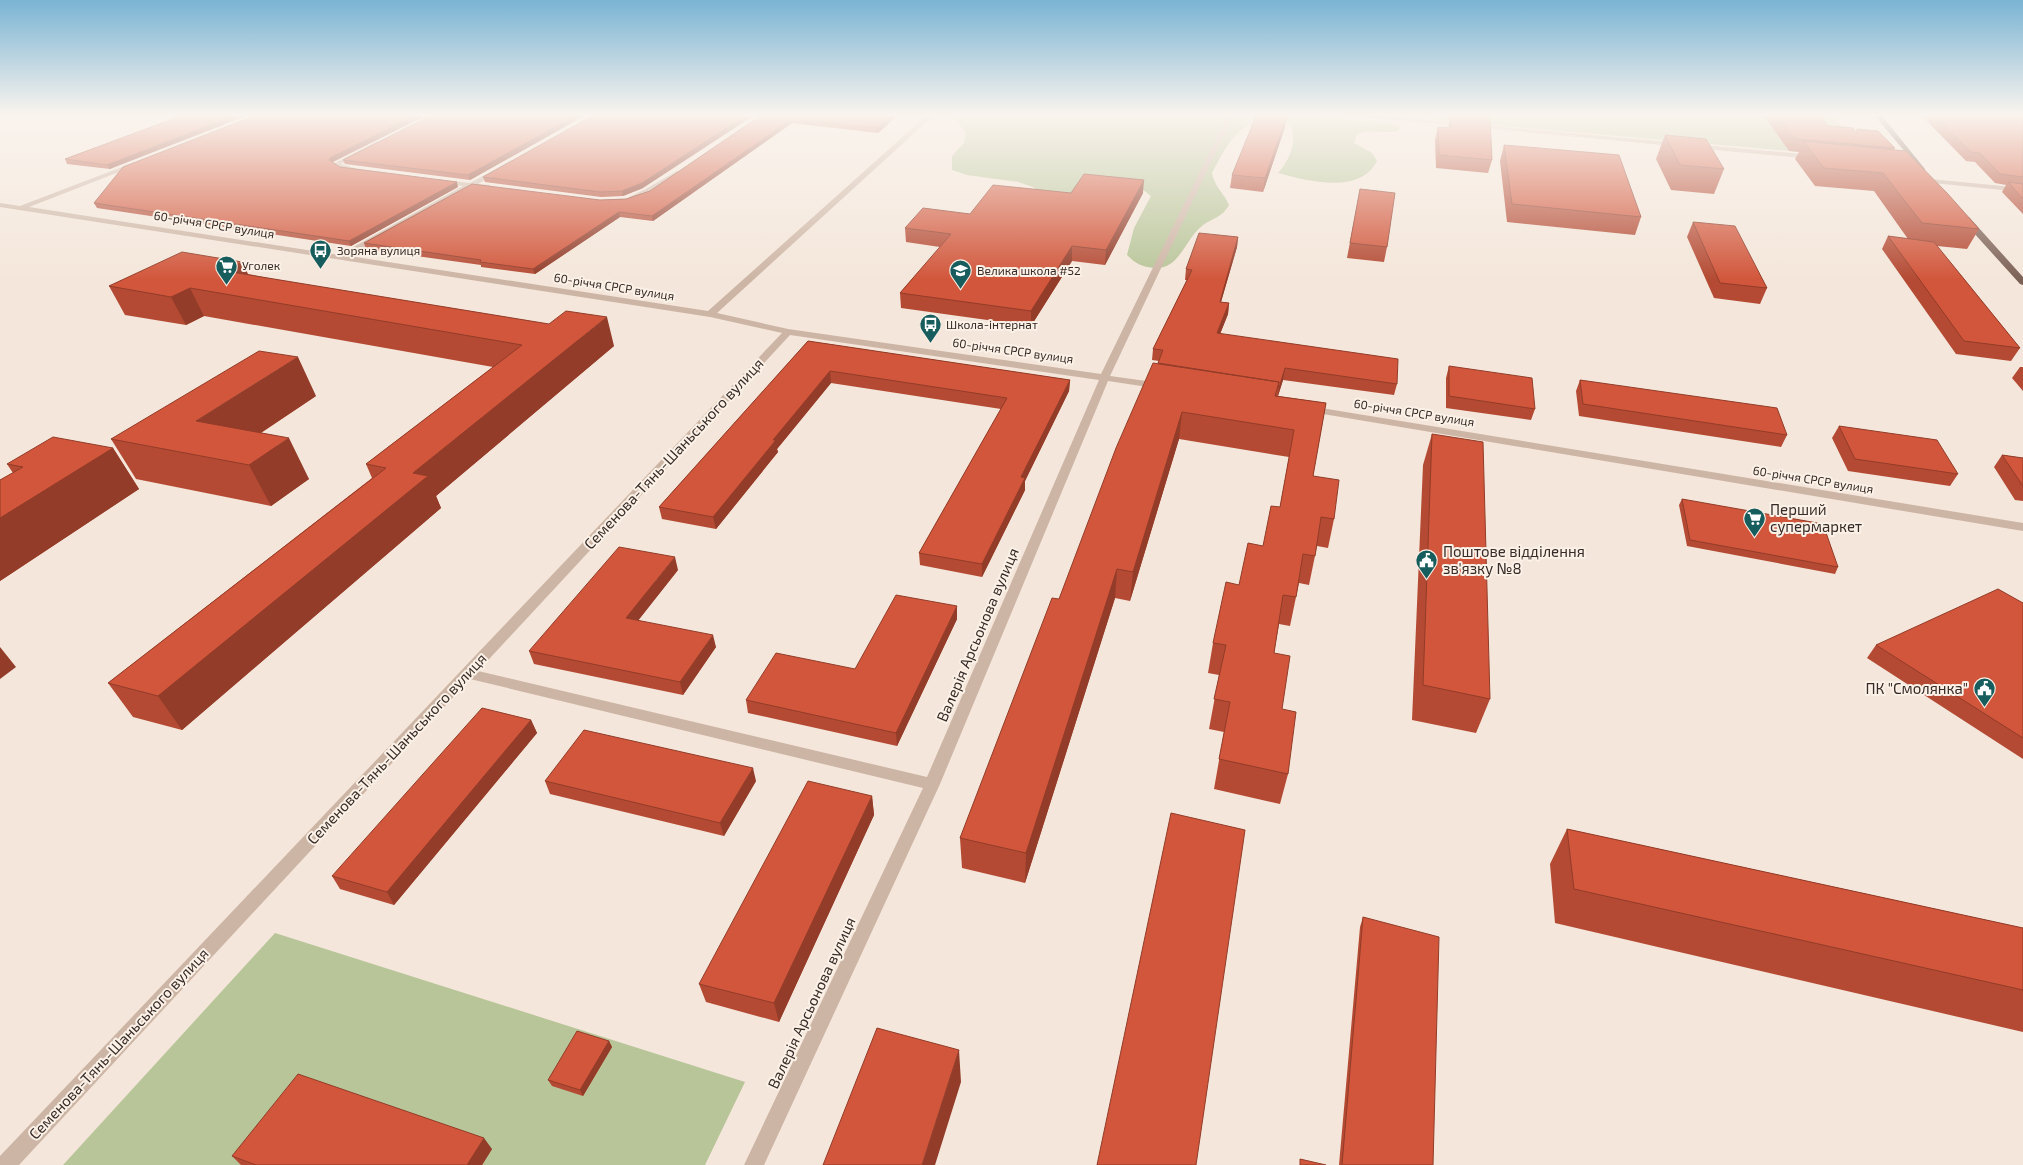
<svg xmlns="http://www.w3.org/2000/svg" width="2023" height="1165" viewBox="0 0 2023 1165" font-family="'Exo 2',sans-serif">
  <rect width="100%" height="100%" fill="#f4e6da"/>
  <path fill="#b8c599" d="M 1309,116 L 1393,124 L 1400,127 L 1398,131 C 1385,134 1370,129 1357,134 L 1354,143 L 1372,153 L 1377,161 C 1360,195 1308,181 1278,173 C 1290,159 1297,143 1291,125 L 1266,121 L 1251,122 L 1255,124 C 1233,128 1222,155 1212,173 C 1214,186 1224,193 1229,205 C 1222,218 1212,218 1202,226 C 1185,239 1180,269 1155,268 C 1142,267 1136,264 1127,255 L 1134,228 L 1151,196 L 1142,189 L 1045,198 L 1033,187 L 1018,182 L 967,175 L 952,170 L 952,156 L 964,143 L 966,133 L 953,117 Z
    M 1434,116 L 1834,117 L 1869,158 L 1434,120 Z
    M 275,933 L 745,1082 L 705,1165 L 63,1165 Z"/>
  <g fill="none" stroke-linecap="round" stroke-linejoin="round">
    <path fill="#cdb5a5" fill-rule="evenodd" d="M 926,116 L 933,116 L 717,313 L 788,329 L 1101,374 L 1227,116 L 1233,116 L 1110,376 L 1161,383 L 1166,386 L 1161,389 L 1108,381 L 940,784 L 764,1165 L 744,1165 L 923,788 L 470,679 L 19,1165 L 0,1165 L 0,1156 L 782,333 L 710,317 L 0,207 L 0,203 L 20,206 L 135,162 L 138,164 L 137,165 L 29,207 L 339,255 L 463,186 L 437,183 L 437,179 L 470,183 L 512,160 L 514,161 L 514,163 L 478,184 L 490,185 L 490,189 L 472,187 L 349,256 L 708,311 ZM 790,335 L 1099,380 L 927,777 L 478,671 Z
      M 1354,116 L 1383,116 L 1813,155 L 1816,157 L 1813,159 Z
      M 377,141 L 380,143 L 379,144 L 341,164 L 358,169 L 358,171 L 340,169 L 333,164 Z
      M 677,171 L 679,172 L 679,174 L 650,194 L 633,199 L 629,197 L 644,190 Z
      M 1930,179 L 2023,188 L 2023,192 L 1933,183 L 1929,181 Z
      M 1309,406 L 2023,523 L 2023,531 L 1305,411 L 1304,409 Z"/>
    <path fill="#7c6156" fill-rule="evenodd" d="M 1875,116 L 1882,116 L 1925,169 L 1925,171 L 1921,171 Z
      M 1963,217 L 1969,217 L 2023,277 L 2023,285 L 2020,284 L 1963,221 Z"/>
  </g>
  <path fill="#b44a33" d="M 181,116 L 110,169 L 67,164 L 65,159 Z
    M 425,116 L 333,162 L 340,167 L 458,187 L 351,246 L 97,208 L 94,203 Z
    M 430,116 L 584,116 L 470,180 L 345,164 L 343,160 Z
    M 760,116 L 897,116 L 878,133 L 792,123 L 653,221 L 620,217 L 535,274 L 481,267 L 481,265 L 366,249 L 364,243 L 600,200 L 626,199 L 650,191 Z
    M 1448,116 L 1487,116 L 1492,160 L 1488,173 L 1436,168 L 1435,140 L 1438,127 L 1448,128 L 1450,120 L 1448,120 Z
    M 1764,116 L 1820,116 L 1828,126 L 1855,132 L 1857,129 L 1895,148 L 1894,150 L 1979,229 L 1967,249 L 1937,246 L 2020,348 L 2011,361 L 1956,354 L 1882,249 L 1888,236 L 1908,239 L 1874,191 L 1815,186 L 1795,159 L 1799,152 L 1789,151 Z
    M 1922,116 L 2023,116 L 2023,214 L 2002,192 L 2006,185 L 1995,183 L 1975,162 L 1966,161 Z
    M 1285,127 L 1263,192 L 1230,188 L 1232,175 Z
    M 1665,135 L 1724,169 L 1714,194 L 1671,190 L 1656,159 Z
    M 1504,145 L 1641,217 L 1635,235 L 1507,222 L 1500,161 Z
    M 483,177 L 643,188 L 623,196 L 601,197 L 485,182 Z
    M 1360,189 L 1387,247 L 1384,262 L 1347,258 Z
    M 1071,193 L 1143,193 L 1105,265 L 1072,261 L 1031,326 L 901,308 L 900,293 L 940,247 L 906,242 L 905,228 L 970,214 Z
    M 1693,222 L 1767,288 L 1760,304 L 1714,298 L 1687,237 Z
    M 1238,237 L 1237,247 L 1221,302 L 1229,303 L 1228,314 L 1220,334 L 1397,384 L 1394,395 L 1283,380 L 1278,396 L 1326,403 L 1313,476 L 1334,519 L 1328,548 L 1317,546 L 1309,585 L 1299,583 L 1296,597 L 1290,626 L 1279,624 L 1274,653 L 1282,709 L 1288,774 L 1280,804 L 1214,789 L 1224,732 L 1209,729 L 1219,675 L 1208,673 L 1213,643 L 1239,585 L 1263,546 L 1280,507 L 1289,457 L 1179,439 L 1130,601 L 1115,598 L 1025,883 L 962,868 L 960,838 L 1159,361 L 1152,360 L 1153,349 L 1187,280 L 1185,280 L 1186,269 Z
    M 242,262 L 248,274 L 614,346 L 436,496 L 441,508 L 182,730 L 133,717 L 108,683 L 372,478 L 366,464 L 493,367 L 204,316 L 186,325 L 125,315 L 109,286 Z
    M 808,341 L 1070,380 L 1069,391 L 1025,481 L 1025,490 L 982,577 L 920,565 L 919,553 L 1001,409 L 831,383 L 777,449 L 778,452 L 716,529 L 662,519 L 659,507 Z
    M 1449,366 L 1535,409 L 1531,420 L 1446,408 L 1446,378 Z
    M 2020,367 L 2023,367 L 2023,391 L 2012,378 Z
    M 1580,380 L 1787,435 L 1781,447 L 1579,416 L 1576,391 Z
    M 316,396 L 261,433 L 309,479 L 271,506 L 136,479 L 111,439 Z
    M 1839,426 L 1958,474 L 1950,486 L 1848,471 L 1832,438 Z
    M 1432,434 L 1490,699 L 1476,733 L 1412,720 L 1423,465 Z
    M 113,448 L 139,489 L 0,581 L 0,480 L 13,473 L 7,464 Z
    M 2002,455 L 2023,458 L 2023,501 L 2015,500 L 1994,467 Z
    M 1682,499 L 1838,567 L 1835,574 L 1687,546 L 1679,505 Z
    M 678,570 L 638,620 L 716,647 L 683,695 L 534,664 L 529,651 Z
    M 2023,603 L 2023,759 L 1867,658 L 1876,645 Z
    M 957,606 L 957,619 L 897,746 L 748,713 L 746,700 L 855,669 Z
    M 531,720 L 537,733 L 394,905 L 340,889 L 332,876 Z
    M 545,781 L 756,781 L 724,836 L 550,794 Z
    M 872,796 L 874,815 L 779,1022 L 706,1002 L 699,984 Z
    M 1567,829 L 2023,928 L 2023,1032 L 1555,923 L 1550,864 Z
    M 1363,917 L 1433,1165 L 1339,1165 L 1360,927 Z
    M 609,1041 L 612,1047 L 583,1096 L 552,1086 L 548,1080 Z
    M 492,1149 L 482,1165 L 241,1165 L 232,1156 Z"/>
  <path fill="#923c29" d="M 233,116 L 246,116 L 110,169 L 107,165 Z
    M 414,116 L 425,116 L 332,162 L 329,160 L 330,158 Z
    M 575,116 L 584,116 L 470,180 L 468,175 Z
    M 745,116 L 753,116 L 643,188 L 623,196 L 622,191 Z
    M 891,116 L 897,116 L 878,133 L 877,128 Z
    M 1287,116 L 1285,127 L 1263,192 L 1265,178 Z
    M 792,119 L 792,123 L 653,221 L 652,216 Z
    M 1144,180 L 1143,193 L 1105,265 L 1106,250 Z
    M 457,182 L 458,187 L 351,246 L 349,241 Z
    M 619,212 L 620,217 L 535,274 L 533,269 Z
    M 1238,237 L 1237,247 L 1218,312 L 1220,302 Z
    M 1072,246 L 1072,261 L 1031,326 L 1031,311 Z
    M 242,262 L 255,289 L 225,271 Z
    M 190,288 L 204,316 L 186,325 L 171,297 Z
    M 1229,303 L 1228,314 L 1216,344 L 1217,333 Z
    M 607,317 L 614,346 L 436,496 L 441,508 L 182,730 L 158,696 L 413,473 Z
    M 298,357 L 316,396 L 220,460 L 196,421 Z
    M 1285,368 L 1283,380 L 1277,399 L 1279,388 Z
    M 830,371 L 831,383 L 777,449 L 778,452 L 716,529 L 713,517 L 773,440 Z
    M 1070,380 L 1069,391 L 1025,481 L 1025,490 L 982,577 L 982,564 L 1021,477 Z
    M 1182,412 L 1179,439 L 1130,601 L 1133,572 Z
    M 289,438 L 309,479 L 271,506 L 249,465 Z
    M 113,448 L 139,489 L 0,581 L 0,518 Z
    M 675,557 L 678,570 L 630,631 L 626,618 Z
    M 1117,569 L 1115,598 L 1025,883 L 1026,853 Z
    M 957,606 L 957,619 L 897,746 L 896,733 Z
    M 713,635 L 716,647 L 683,695 L 680,682 Z
    M 0,647 L 16,667 L 0,679 Z
    M 531,720 L 537,733 L 394,905 L 387,892 Z
    M 753,768 L 756,781 L 724,836 L 720,823 Z
    M 872,796 L 874,815 L 779,1022 L 774,1003 Z
    M 609,1041 L 612,1047 L 583,1096 L 580,1090 Z
    M 959,1050 L 961,1082 L 935,1165 L 922,1165 Z
    M 484,1138 L 492,1149 L 482,1165 L 467,1165 Z"/>
  <path fill="#d1563b" stroke="#923c29" d="M 181,116 L 233,116 L 107,165 L 65,159 Z
    M 254,116 L 414,116 L 330,158 L 329,160 L 340,167 L 457,182 L 349,241 L 94,203 L 123,167 Z
    M 430,116 L 575,116 L 468,175 L 343,160 Z
    M 592,116 L 745,116 L 642,183 L 622,191 L 600,192 L 483,177 Z
    M 760,116 L 891,116 L 877,128 L 792,119 L 652,216 L 619,212 L 533,269 L 480,262 L 481,260 L 364,243 L 472,184 L 600,200 L 626,199 L 650,191 Z
    M 1256,116 L 1287,116 L 1265,178 L 1232,175 Z
    M 1451,116 L 1477,116 L 1490,118 L 1492,160 L 1439,155 L 1438,127 L 1451,128 Z
    M 1777,116 L 1820,116 L 1828,126 L 1853,128 L 1857,134 L 1857,129 L 1878,131 L 1895,148 L 1795,139 Z
    M 1934,116 L 2023,116 L 2023,177 L 2000,174 L 1980,153 L 1971,152 Z
    M 1665,135 L 1706,139 L 1724,169 L 1680,165 Z
    M 1803,141 L 1906,151 L 1947,193 L 1979,229 L 1922,223 L 1883,173 L 1824,168 Z
    M 1504,145 L 1619,155 L 1641,217 L 1512,204 Z
    M 1084,174 L 1144,180 L 1106,250 L 1072,246 L 1031,311 L 900,293 L 951,234 L 905,228 L 923,208 L 970,214 L 993,185 L 1071,193 Z
    M 2008,182 L 2023,184 L 2023,199 Z
    M 1360,189 L 1395,193 L 1387,247 L 1350,243 Z
    M 1693,222 L 1735,226 L 1767,288 L 1720,283 Z
    M 1199,233 L 1238,237 L 1220,302 L 1229,303 L 1217,333 L 1398,359 L 1397,384 L 1285,368 L 1279,388 L 1278,388 L 1279,382 L 1158,363 L 1163,350 L 1153,349 L 1192,270 L 1186,269 Z
    M 1888,236 L 1934,242 L 2020,348 L 1964,341 Z
    M 182,252 L 242,262 L 225,271 L 549,324 L 566,311 L 607,317 L 413,473 L 428,476 L 158,696 L 108,683 L 386,468 L 366,464 L 522,345 L 190,288 L 171,297 L 109,286 Z
    M 808,341 L 1070,380 L 1021,477 L 1025,478 L 982,564 L 919,553 L 1007,398 L 830,371 L 773,440 L 776,440 L 713,517 L 659,507 Z
    M 259,351 L 298,357 L 196,421 L 289,438 L 249,465 L 111,439 Z
    M 1153,363 L 1279,382 L 1275,396 L 1326,403 L 1313,476 L 1339,480 L 1334,519 L 1321,517 L 1315,556 L 1303,554 L 1296,597 L 1283,595 L 1274,653 L 1290,656 L 1282,709 L 1296,712 L 1288,774 L 1219,759 L 1230,702 L 1214,699 L 1226,645 L 1213,643 L 1226,582 L 1239,585 L 1248,543 L 1263,546 L 1271,506 L 1280,507 L 1294,430 L 1182,412 L 1133,572 L 1117,569 L 1026,853 L 960,838 L 1052,598 L 1059,599 L 1116,448 Z
    M 1449,366 L 1532,378 L 1535,409 L 1449,396 Z
    M 1580,380 L 1777,408 L 1787,435 L 1583,404 Z
    M 1839,426 L 1937,440 L 1958,474 L 1855,459 Z
    M 1432,434 L 1483,442 L 1490,699 L 1423,685 Z
    M 53,437 L 113,448 L 0,518 L 0,480 L 23,467 L 7,464 Z
    M 2002,455 L 2023,458 L 2023,486 Z
    M 1682,499 L 1823,524 L 1838,567 L 1690,540 Z
    M 619,547 L 675,557 L 626,618 L 713,635 L 680,682 L 529,651 Z
    M 1998,589 L 2023,603 L 2023,738 L 1876,645 Z
    M 896,595 L 957,606 L 896,733 L 746,700 L 776,653 L 855,669 Z
    M 482,708 L 531,720 L 387,892 L 332,876 Z
    M 584,730 L 753,768 L 720,823 L 545,781 Z
    M 808,781 L 872,796 L 774,1003 L 699,984 Z
    M 1171,813 L 1245,830 L 1196,1165 L 1097,1165 Z
    M 1567,829 L 2023,928 L 2023,990 L 1574,889 Z
    M 1363,917 L 1439,937 L 1433,1165 L 1342,1165 Z
    M 877,1028 L 959,1050 L 922,1165 L 823,1165 Z
    M 577,1031 L 609,1041 L 580,1090 L 548,1080 Z
    M 298,1074 L 484,1138 L 467,1165 L 256,1165 L 232,1156 Z
    M 1300,1159 L 1326,1165 L 1300,1165 Z"/>
  <linearGradient id="sky" x2="0" y2="1"><stop stop-color="#7ab4d3"/><stop offset="0.41" stop-color="#faf4ee"/><stop offset="1" stop-color="#faf4ee" stop-opacity="0"/></linearGradient>
  <rect width="2023" height="280" fill="url(#sky)"/>
  <defs>
    <symbol id="bus-pin" viewBox="-11 -11 22 30"><path d="M0 17L-7.5 6A9.5 9.5 0 1 1 7.5 6Z" fill="#185d5e" stroke="#fbf1e7"/><path d="M-5-6H5V4H4V6H2V4H-2V6H-4V4H-5ZM-3.5-4V0h7V-4ZM-3.5 1.2v1.5H-2V1.2ZM2 1.2v1.5H3.5V1.2Z" fill="#fff"/></symbol>
    <symbol id="supermarket-pin" viewBox="-11 -11 22 30"><path d="M0 17L-7.5 6A9.5 9.5 0 1 1 7.5 6Z" fill="#185d5e" stroke="#fbf1e7"/><path d="M-6-5.5h2.5l.6 2H6L4.5 2H-2.5L-4.4-4H-6ZM-1.5 3.2a1.3 1.3 0 1 0 .1 0ZM3 3.2a1.3 1.3 0 1 0 .1 0Z" fill="#fff"/></symbol>
    <symbol id="school-pin" viewBox="-11 -11 22 30"><path d="M0 17L-7.5 6A9.5 9.5 0 1 1 7.5 6Z" fill="#185d5e" stroke="#fbf1e7"/><path d="M0-5L7-2L0 1L-7-2ZM-4 1L0 2.5L4 1V4Q0 6-4 4Z" fill="#fff"/></symbol>
    <symbol id="civic-pin" viewBox="-11 -11 22 30"><path d="M0 17L-7.5 6A9.5 9.5 0 1 1 7.5 6Z" fill="#185d5e" stroke="#fbf1e7"/><path d="M-.6-6.5H3V-4.5H.6V-3L4-1V1h2V6H-6V1h2V-1L-.6-3ZM-1.2 2.5V6h2.4V2.5Z" fill="#fff"/></symbol>
  </defs>
  <g fill-rule="evenodd">
    <use href="#bus-pin" x="308" y="238" width="25" height="34"/>
    <use href="#supermarket-pin" x="214" y="254" width="25" height="34"/>
    <use href="#school-pin" x="948" y="258" width="25" height="34"/>
    <use href="#bus-pin" x="918" y="312" width="25" height="34"/>
    <use href="#supermarket-pin" x="1742" y="506" width="25" height="34"/>
    <use href="#civic-pin" x="1414" y="548" width="25" height="34"/>
    <use href="#civic-pin" x="1972" y="676" width="25" height="34"/>
  </g>
  <g text-anchor="middle" stroke-width="4" stroke-linejoin="round" paint-order="stroke">
    <g font-size="12" fill="#382b27" stroke="#fbf1e7">
      <text transform="translate(214 225) rotate(9)" y="4">60-річчя СРСР вулиця</text>
      <text transform="translate(614 287) rotate(9)" y="4">60-річчя СРСР вулиця</text>
      <text transform="translate(1013 351) rotate(8)" y="4">60-річчя СРСР вулиця</text>
      <text transform="translate(1414 413) rotate(9)" y="4">60-річчя СРСР вулиця</text>
      <text transform="translate(1813 480) rotate(9)" y="4">60-річчя СРСР вулиця</text>
    </g>
    <g font-size="12" fill="#382b27" stroke="#fbf1e7" text-anchor="start">
      <text x="337" y="255">Зоряна вулиця</text>
      <text x="242" y="270">Уголек</text>
      <text x="977" y="275">Велика школа #52</text>
      <text x="946" y="329">Школа-інтернат</text>
    </g>
    <g font-size="15" fill="#382b27" stroke="#fbf1e7">
      <text transform="translate(674 454) rotate(-47)" y="5">Семенова-Тянь-Шаньського вулиця</text>
      <text transform="translate(978 635) rotate(-67)" y="5">Валерія Арсьонова вулиця</text>
      <text transform="translate(397 749) rotate(-47)" y="5">Семенова-Тянь-Шаньського вулиця</text>
      <text transform="translate(812 1003) rotate(-65)" y="5">Валерія Арсьонова вулиця</text>
      <text transform="translate(119 1044) rotate(-47)" y="5">Семенова-Тянь-Шаньського вулиця</text>
    </g>
    <g font-size="15" fill="#382b27" stroke="#fbf1e7" text-anchor="start">
      <text x="1770" y="515">Перший<tspan x="1770" dy="17">супермаркет</tspan></text>
      <text x="1443" y="557">Поштове відділення<tspan x="1443" dy="17">зв'язку №8</tspan></text>
      <text x="1968" y="694" text-anchor="end">ПК "Смолянка"</text>
    </g>
  </g>
</svg>
